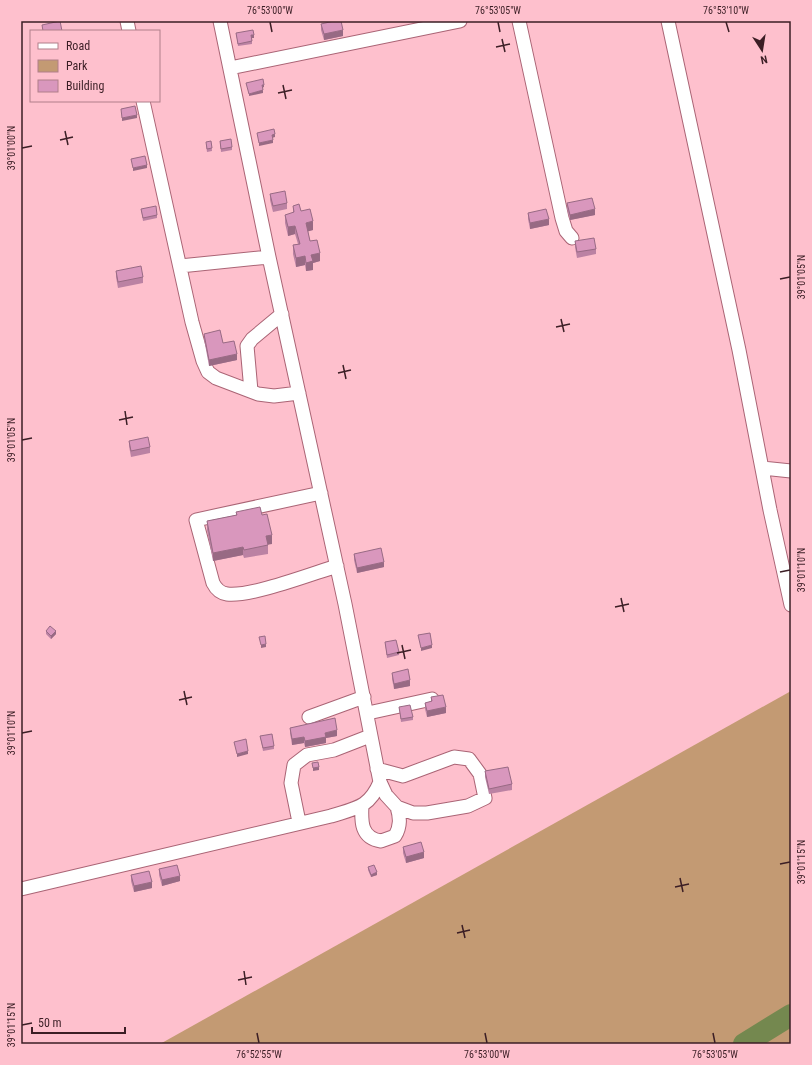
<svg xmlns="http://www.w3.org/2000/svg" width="812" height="1065" viewBox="0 0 812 1065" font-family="'Roboto Condensed',sans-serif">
  <rect width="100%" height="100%" fill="#fec0cd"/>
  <path fill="#c39a73" d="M 791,691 L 791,1044 L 160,1044 Z"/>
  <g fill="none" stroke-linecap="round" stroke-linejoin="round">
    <path stroke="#74884f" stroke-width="22" d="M 744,1044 L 791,1015"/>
    <defs>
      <path id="minor" d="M 127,21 L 129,31
        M 220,21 L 269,257 L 345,604 L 380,782 L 386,795 L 397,807 L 413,813 L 427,813 L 468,806 L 485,798 L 480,774 L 469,759 L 454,757 L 403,776 L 377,769
        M 519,21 L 562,218 L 566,231 L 572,238
        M 668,21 L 739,350 L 770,510 L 791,605
        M 230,68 L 460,21
        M 143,101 L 192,322 L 203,361 L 208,372 L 216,378 L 258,394 L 274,396 L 299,393
        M 180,266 L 269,257
        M 251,391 L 247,346 L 252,339 L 282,314
        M 762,468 L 791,471
        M 321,493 L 196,520 L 213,583 C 216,589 220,593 227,594 C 251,597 311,574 337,566
        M 368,713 L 432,699
        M 309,717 L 364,697
        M 362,805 C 361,822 361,838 381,841 L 395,836 C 401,826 400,817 397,807
        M 299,822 L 291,783 L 294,765 L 307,755 L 334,750 L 370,736
        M 21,889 L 331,816 C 356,808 369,808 380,782"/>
    </defs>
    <use href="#minor" stroke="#aa6475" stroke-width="15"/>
    <use href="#minor" stroke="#fff" stroke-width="13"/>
  </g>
  <path fill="#bb82a3" d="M 321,24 L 343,36 L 324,40 L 321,30 Z
    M 236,33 L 254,38 L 252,38 L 252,44 L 238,46 Z
    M 211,141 L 212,151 L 207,152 L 206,145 Z
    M 220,141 L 232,147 L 232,150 L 221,152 Z
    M 270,194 L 287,203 L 287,209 L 273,212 L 270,200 Z
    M 567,203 L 595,215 L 570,220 L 567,209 Z
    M 293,206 L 301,211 L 313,230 L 308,231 L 310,241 L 320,261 L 313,263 L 313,270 L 306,271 L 305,265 L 296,267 L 293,254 L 293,245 L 298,244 L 295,234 L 288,236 L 285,223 L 285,215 L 293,213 Z
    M 141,209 L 157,215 L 157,218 L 143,221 Z
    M 528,213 L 549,225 L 530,229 L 528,219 Z
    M 575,241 L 596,249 L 596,254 L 577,258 L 575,247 Z
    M 116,271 L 143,277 L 143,283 L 118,288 L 116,277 Z
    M 204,334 L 223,343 L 237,360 L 209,366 L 204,339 Z
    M 129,441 L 150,447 L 150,453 L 131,457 L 129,446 Z
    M 236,512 L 272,544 L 268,544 L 268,554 L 244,558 L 243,555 L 213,561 L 207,530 L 207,521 L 236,515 Z
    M 354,554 L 384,567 L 357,573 L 354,560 Z
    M 46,631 L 56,634 L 51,639 L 46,634 Z
    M 385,642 L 399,652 L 399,655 L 387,658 Z
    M 392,673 L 410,686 L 394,689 L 392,679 Z
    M 431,697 L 446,713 L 427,717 L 425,709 L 425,703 L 431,702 Z
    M 399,707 L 413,717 L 413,720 L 401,722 Z
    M 290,728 L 337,736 L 326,738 L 326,743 L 305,747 L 304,743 L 292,745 L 290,733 Z
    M 260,736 L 274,746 L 274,749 L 263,751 Z
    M 485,771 L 512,784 L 512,790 L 489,794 L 485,777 Z
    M 403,847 L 424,858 L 406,863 L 403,853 Z
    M 368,867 L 377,875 L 371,877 L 368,870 Z
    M 159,869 L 180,881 L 162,886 L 159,875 Z
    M 131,875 L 152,888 L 134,892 L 131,881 Z"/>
  <path fill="#986a84" d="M 343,30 L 343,36 L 324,40 L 324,34 Z
    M 251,35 L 254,35 L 254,38 L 251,38 Z
    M 262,85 L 264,85 L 264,87 L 262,88 Z
    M 263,90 L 263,93 L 249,96 L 249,94 Z
    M 137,115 L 137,118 L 122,121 L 122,118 Z
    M 275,134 L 275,137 L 272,138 L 272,135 Z
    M 273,140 L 273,143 L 259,146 L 259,143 Z
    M 147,165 L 147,168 L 133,171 L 133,168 Z
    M 595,209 L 595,215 L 570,220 L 570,215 Z
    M 549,219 L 549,225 L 530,229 L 530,223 Z
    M 313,221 L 313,230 L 306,232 L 306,223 Z
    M 295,226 L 295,234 L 288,236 L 288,227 Z
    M 320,253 L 320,261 L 313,263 L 313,270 L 306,271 L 306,263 L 311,255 Z
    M 305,256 L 305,265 L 296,267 L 296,258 Z
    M 237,354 L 237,360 L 209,366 L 209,360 Z
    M 272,535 L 272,544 L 266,545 L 266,536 Z
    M 243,547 L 243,555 L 213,561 L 213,553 Z
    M 384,562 L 384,567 L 357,573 L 357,568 Z
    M 56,631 L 56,634 L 51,639 L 51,636 Z
    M 266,644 L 266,647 L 261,648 L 261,645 Z
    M 432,645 L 432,648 L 421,651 L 421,648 Z
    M 410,680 L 410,686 L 394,689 L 394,684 Z
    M 446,707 L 446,713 L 427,717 L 427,711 Z
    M 337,730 L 337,736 L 326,738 L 326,743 L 305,747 L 305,741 L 325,733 Z
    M 304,737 L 304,743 L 292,745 L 292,739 Z
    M 248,751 L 248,754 L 237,757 L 237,754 Z
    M 319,767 L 319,770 L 313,771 L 313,768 Z
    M 424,852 L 424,858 L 406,863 L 406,857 Z
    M 377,872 L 377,875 L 371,877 L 371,875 Z
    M 180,876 L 180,881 L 162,886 L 162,880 Z
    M 152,882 L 152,888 L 134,892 L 134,886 Z"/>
  <path fill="#d997bd" stroke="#986a84" d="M 60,21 L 62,31 L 43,31 L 42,25 Z
    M 334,21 L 341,21 L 343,30 L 324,34 L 321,24 Z
    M 253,30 L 254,35 L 251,35 L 252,41 L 238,44 L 236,33 Z
    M 263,79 L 264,85 L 262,85 L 263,90 L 249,94 L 246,83 Z
    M 135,106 L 137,115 L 122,118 L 121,109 Z
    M 274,129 L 275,134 L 272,135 L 273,140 L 259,143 L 257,133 Z
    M 231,139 L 232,147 L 221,149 L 220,141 Z
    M 211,141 L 212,148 L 207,149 L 206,142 Z
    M 145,156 L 147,165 L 133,168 L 131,159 Z
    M 285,191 L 287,203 L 273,206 L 270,194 Z
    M 592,198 L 595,209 L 570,215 L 567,203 Z
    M 299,204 L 301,211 L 310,209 L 313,221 L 306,223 L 310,241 L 317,240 L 320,253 L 311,255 L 313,261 L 306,263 L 305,256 L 296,258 L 293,245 L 300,244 L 295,226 L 288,227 L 285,215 L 294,212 L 293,206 Z
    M 156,206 L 157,215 L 143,218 L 141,209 Z
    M 546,209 L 549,219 L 530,223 L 528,213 Z
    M 594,238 L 596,249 L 577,252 L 575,241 Z
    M 141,266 L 143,277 L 118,282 L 116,271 Z
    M 220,330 L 223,343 L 234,341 L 237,354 L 209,360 L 204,334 Z
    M 148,437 L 150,447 L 131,451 L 129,441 Z
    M 260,507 L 262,515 L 267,514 L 272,535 L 266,536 L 268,545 L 244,550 L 243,547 L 213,553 L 207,521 L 237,515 L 236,512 Z
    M 381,548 L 384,562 L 357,568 L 354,554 Z
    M 50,626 L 56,631 L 51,636 L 46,631 Z
    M 430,633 L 432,645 L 421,648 L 418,635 Z
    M 265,636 L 266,644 L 261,645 L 259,637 Z
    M 396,640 L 399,652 L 387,655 L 385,642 Z
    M 408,669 L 410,680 L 394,684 L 392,673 Z
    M 443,695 L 446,707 L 427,711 L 425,703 L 432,701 L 431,697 Z
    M 410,705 L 413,717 L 401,719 L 399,707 Z
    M 335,718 L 337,730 L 325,733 L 326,737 L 305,741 L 304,737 L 292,739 L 290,728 Z
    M 272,734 L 274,746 L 263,748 L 260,736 Z
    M 246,739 L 248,751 L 237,754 L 234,742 Z
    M 318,762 L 319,767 L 313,768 L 312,763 Z
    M 508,767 L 512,784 L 489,789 L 485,771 Z
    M 421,842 L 424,852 L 406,857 L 403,847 Z
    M 177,865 L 180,876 L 162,880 L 159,869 Z
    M 374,865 L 377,872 L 371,875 L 368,867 Z
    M 149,871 L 152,882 L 134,886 L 131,875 Z"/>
  <path fill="none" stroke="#3b1e25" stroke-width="1.5" d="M 270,22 L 272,32M 498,22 L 500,32M 726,22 L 729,32M 502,39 L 505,52M 496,47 L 510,44M 283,85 L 286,99M 278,93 L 292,90M 65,131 L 68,145M 60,140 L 73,137M 22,148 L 32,146M 780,279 L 790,277M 561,319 L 564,332M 556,327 L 570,324M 343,365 L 346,379M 338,373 L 351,370M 125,411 L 127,425M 119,420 L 133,417M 22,440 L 32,438M 780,572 L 790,570M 621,598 L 624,612M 615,607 L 629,604M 402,645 L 405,659M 397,653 L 411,650M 184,691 L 187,705M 179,700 L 192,697M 22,733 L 32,731M 780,864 L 790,862M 680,878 L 683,892M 675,887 L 689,884M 462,925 L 465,938M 457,933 L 470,930M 244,971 L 246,985M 238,980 L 252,977M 22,1025 L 32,1023M 257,1033 L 259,1043M 485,1033 L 487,1043M 713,1033 L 715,1043"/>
  <rect width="812" height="1065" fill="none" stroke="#fec0cd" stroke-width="44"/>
  <rect x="30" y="30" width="130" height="72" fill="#fec0cd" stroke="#b07f8a"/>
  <rect x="38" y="43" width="20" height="6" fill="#ffffff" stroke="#b07f8a"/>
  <text x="66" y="50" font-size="12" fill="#3b1e25">Road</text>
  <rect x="38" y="60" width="20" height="12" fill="#c39a73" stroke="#b07f8a"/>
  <text x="66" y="70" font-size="12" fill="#3b1e25">Park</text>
  <rect x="38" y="80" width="20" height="12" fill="#d997bd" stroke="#b07f8a"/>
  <text x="66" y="90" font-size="12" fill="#3b1e25">Building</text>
  <g transform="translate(762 50) rotate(168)" stroke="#fec0cd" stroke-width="3" paint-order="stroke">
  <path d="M0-3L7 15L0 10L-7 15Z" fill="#3b1e25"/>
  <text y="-6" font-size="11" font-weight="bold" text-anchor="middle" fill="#3b1e25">N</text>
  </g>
  <path d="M32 1027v6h93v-6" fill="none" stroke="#3b1e25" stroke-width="2"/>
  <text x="38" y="1027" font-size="12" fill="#3b1e25" stroke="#fec0cd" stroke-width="3" paint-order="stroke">50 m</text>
  <rect x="22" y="22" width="768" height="1021" fill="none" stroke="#3b1e25" stroke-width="1.5"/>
  <g font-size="10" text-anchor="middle" fill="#3b1e25">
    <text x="270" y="14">76°53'00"W</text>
    <text x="498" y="14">76°53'05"W</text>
    <text x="726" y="14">76°53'10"W</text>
    <text transform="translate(11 148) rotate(-90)" y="4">39°01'00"N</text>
    <text transform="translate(801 277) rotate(-90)" y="4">39°01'05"N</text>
    <text transform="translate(11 440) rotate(-90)" y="4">39°01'05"N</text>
    <text transform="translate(801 570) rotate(-90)" y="4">39°01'10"N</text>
    <text transform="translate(11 733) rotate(-90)" y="4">39°01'10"N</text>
    <text transform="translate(801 862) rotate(-90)" y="4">39°01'15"N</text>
    <text transform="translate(11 1025) rotate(-90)" y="4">39°01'15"N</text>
    <text x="259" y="1058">76°52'55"W</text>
    <text x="487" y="1058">76°53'00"W</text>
    <text x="715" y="1058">76°53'05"W</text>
  </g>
</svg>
